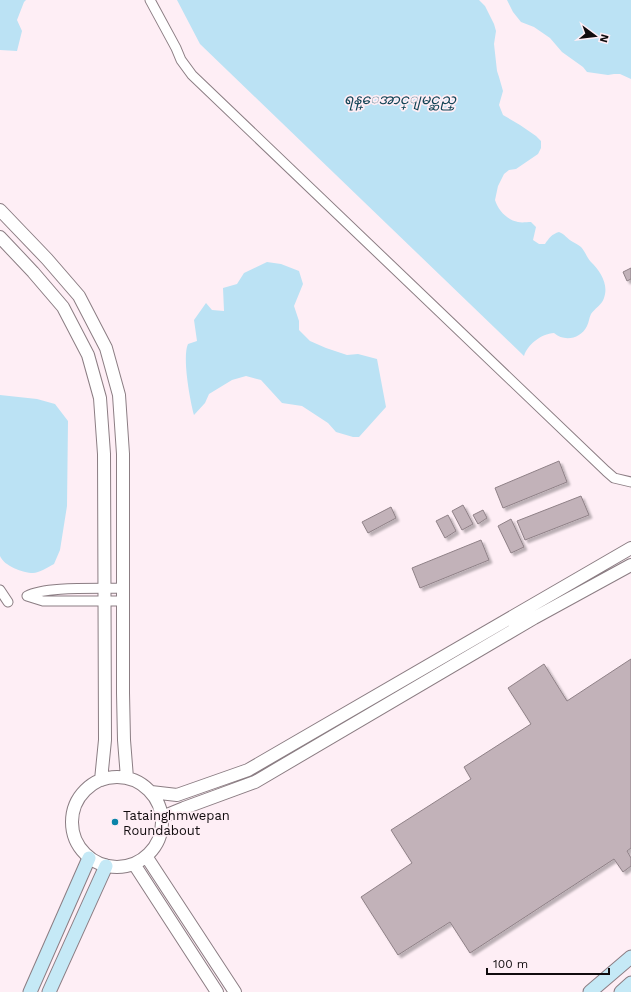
<svg xmlns="http://www.w3.org/2000/svg" width="631" height="992" viewBox="0 0 631 992" font-family="'Work Sans','Noto Sans Myanmar',sans-serif">
  <defs>
    <filter id="shadow"><feDropShadow dx="3" dy="3" stdDeviation="1" flood-color="#0004"/></filter>
  </defs>
  <rect width="100%" height="100%" fill="#feeef5"/>
  <path fill="#bbe2f4" d="M 0,0 L 26,0 L 24,2 L 17,20 L 22,31 L 17,51 L 0,50 Z
    M 177,0 L 479,0 L 485,6 L 494,24 L 496,31 L 494,44 L 497,71 L 499,77 L 503,91 L 499,105 L 503,115 L 520,125 L 536,136 L 541,141 L 541,148 L 538,154 L 516,169 L 509,170 L 504,174 L 498,186 L 495,200 C 498,210 507,220 518,222 C 522,223 527,222 531,222 L 536,227 L 533,240 L 539,244 L 545,244 C 549,238 552,234 559,232 C 565,234 567,239 573,242 C 576,244 579,245 581,247 C 585,251 587,258 591,262 C 600,271 609,284 604,298 C 602,305 594,309 591,314 C 589,318 589,322 587,326 C 581,339 564,342 554,333 C 541,334 528,344 524,356 L 200,44 Z
    M 507,0 L 631,0 L 631,79 L 620,74 L 614,74 L 608,75 L 587,72 L 583,67 L 562,52 L 550,38 L 534,27 L 521,22 L 513,12 Z
    M 267,262 L 281,264 L 299,271 L 303,284 L 294,306 L 299,321 L 299,330 L 310,341 L 326,348 L 347,355 L 358,354 L 377,359 L 386,407 L 359,437 L 353,437 L 336,432 L 328,423 L 302,406 L 282,403 L 261,380 L 246,376 L 232,380 L 209,394 L 205,403 L 194,415 C 190,400 182,357 188,344 L 197,341 L 194,320 L 206,303 L 212,310 L 224,311 L 223,288 L 237,284 L 244,273 Z
    M 0,395 L 37,399 L 55,404 L 68,421 L 67,506 L 60,550 L 54,564 C 48,567 39,573 33,573 C 23,573 4,566 0,556 Z"/>
  <path fill="#c2b2b9" stroke="#8f8187" filter="url(#shadow)" d="M 631,268 L 631,279 L 627,281 L 623,272 Z
    M 559,461 L 567,482 L 503,508 L 495,488 Z
    M 581,496 L 589,515 L 525,540 L 517,521 Z
    M 463,505 L 473,524 L 462,530 L 452,511 Z
    M 391,507 L 396,518 L 368,533 L 362,522 Z
    M 483,510 L 487,518 L 478,524 L 473,515 Z
    M 448,515 L 456,531 L 445,538 L 436,521 Z
    M 511,519 L 524,547 L 511,553 L 498,526 Z
    M 481,540 L 489,560 L 420,588 L 412,568 Z
    M 631,659 L 631,848 L 627,851 L 631,858 L 631,866 L 623,872 L 614,859 L 470,953 L 450,922 L 398,955 L 361,897 L 412,863 L 391,830 L 471,779 L 464,767 L 531,724 L 508,688 L 544,664 L 567,701 Z"/>
  <g fill="none" stroke-linecap="round" stroke-linejoin="round">
    <defs>
      <path id="minor" d="M 150,0 L 176,48 L 181,60 L 192,75 L 606,471 L 614,478 L 631,482
        M 0,590 L 8,602
        M 27,596 C 46,586 99,589 123,588
        M 27,596 L 43,601 L 123,601"/>
      <path id="tertiary" d="M 0,210 L 47,259 L 79,296 L 106,348 L 119,395 L 123,454 L 123,693 L 124,740 L 127,778
        M 0,237 L 33,272 L 63,307 L 88,355 L 100,398 L 104,454 L 105,740 L 101,780
        M72 822a45 45 0 1 1 90 0a45 45 0 1 1-90 0Z
        M 151,792 L 177,795 L 248,770 L 631,548
        M 162,817 L 184,808 L 255,782 L 534,618 L 631,565
        M 146,856 L 235,992
        M 134,864 L 217,992"/>
      <path id="secondary" d="M 30,992 L 89,858
        M 49,992 L 106,866
        M 590,992 L 631,957
        M 621,992 L 631,983"/>
    </defs>
    <use href="#minor" stroke="#8b7d83" stroke-width="11"/>
    <use href="#tertiary" stroke="#8b7d83" stroke-width="14"/>
    <use href="#secondary" stroke="#8b7d83" stroke-width="15"/>
    <use href="#minor" stroke="#fff" stroke-width="9"/>
    <use href="#tertiary" stroke="#fff" stroke-width="12"/>
    <use href="#secondary" stroke="#c5e9f6" stroke-width="13"/>
  </g>
  <circle fill="#0a84a9" stroke="#feeef5" stroke-width="1.5" cx="115" cy="822" r="4"/>
  <g text-anchor="middle" stroke-width="3.5" stroke-linejoin="round" paint-order="stroke">
    <g font-size="13" fill="#100b0d" stroke="#feeef5" text-anchor="start">
      <text x="123" y="820">Tatainghmwepan<tspan x="123" dy="15">Roundabout</tspan></text>
    </g>
    <g font-size="14" font-style="italic" fill="#114355" stroke="#feeef5">
      <text x="400" y="104">ရန္ေအာင္ျမင္ဆည္</text>
    </g>
  </g>
  <g transform="translate(595 36) rotate(105)" stroke="#feeef5" stroke-width="3" paint-order="stroke">
  <path d="M0-3L7 15L0 10L-7 15Z" fill="#100b0d"/>
  <text y="-6" font-size="11" font-weight="bold" text-anchor="middle" fill="#100b0d">N</text>
  </g>
  <path d="M487 968v6h122v-6" fill="none" stroke="#100b0d" stroke-width="2"/>
  <text x="493" y="968" font-size="12" fill="#100b0d" stroke="#feeef5" stroke-width="3" paint-order="stroke">100 m</text>
</svg>
